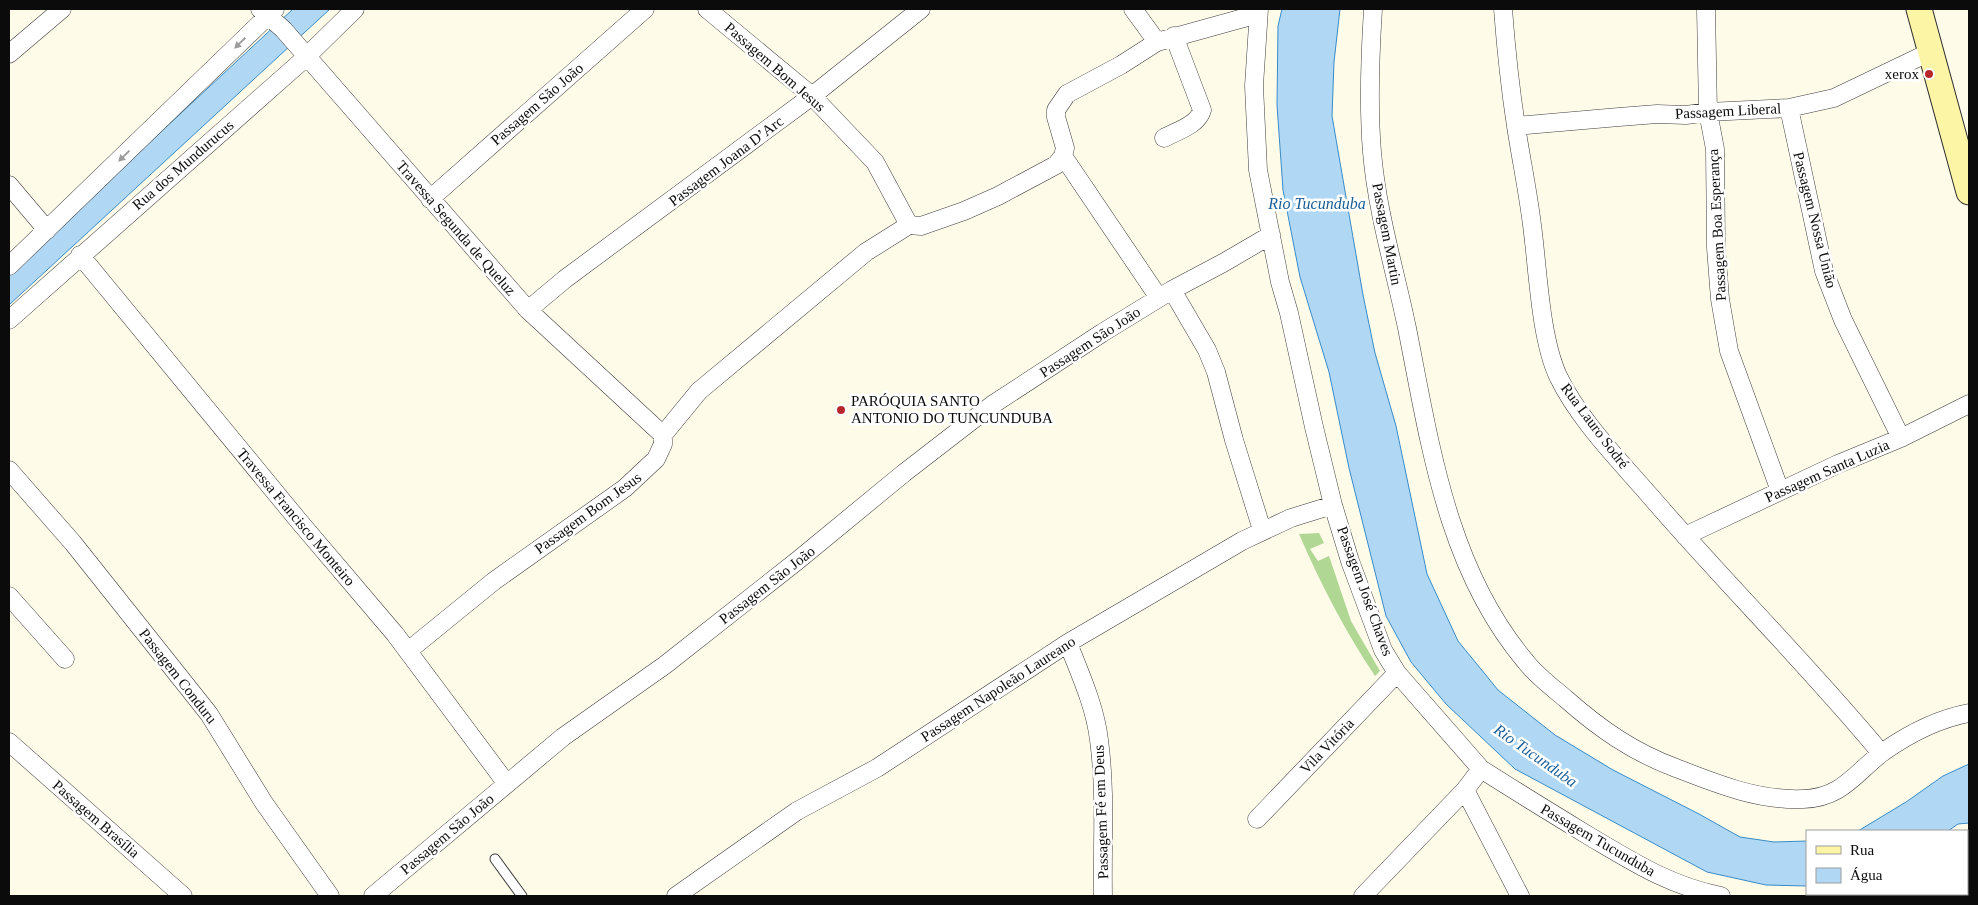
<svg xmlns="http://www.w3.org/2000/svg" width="1978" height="905" viewBox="0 0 1978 905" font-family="Georgia,serif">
  <rect width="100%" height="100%" fill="#fefbe9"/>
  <path fill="#b1d795" d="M 1319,533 L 1324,543 L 1310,549 L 1318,561 L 1329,556 L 1351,621 L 1380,671 L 1375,676 C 1345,631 1320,583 1299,534 Z"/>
  <path fill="#b0d8f4" stroke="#398bc8" d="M 293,9 L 330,9 L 9,305 L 9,273 Z
    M 1282,9 L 1340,9 L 1334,62 L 1332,116 L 1363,295 L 1375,353 L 1396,426 L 1427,574 L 1458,641 L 1498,690 L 1555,735 L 1613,770 L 1699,814 L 1740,837 L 1774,842 L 1807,841 L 1807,886 L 1766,885 L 1707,872 L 1515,769 L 1446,704 L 1411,662 L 1386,616 L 1349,468 L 1329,372 L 1300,277 L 1283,190 L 1277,105 L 1278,26 Z
    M 1969,764 L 1969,823 L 1958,824 L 1948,831 L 1858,831 L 1906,802 L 1943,776 Z"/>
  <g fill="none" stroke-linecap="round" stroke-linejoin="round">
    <defs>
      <path id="lane" d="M 495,859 L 522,896"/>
      <path id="street" d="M 260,9 L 283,29 L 528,310 L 663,435
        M 707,9 L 812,96 L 875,162 L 909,225
        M 1133,9 L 1157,42
        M 1259,9 L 1254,86 L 1258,170 L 1280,282 L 1289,313 L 1314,427 L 1333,505 L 1350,561 L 1383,650 L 1397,673 L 1481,769 L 1465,790 L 1520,896
        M 1373,9 C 1370,56 1368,105 1372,152 C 1377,212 1395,270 1407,328 C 1430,444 1447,569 1526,662 C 1537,676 1552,687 1566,699 C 1600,729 1633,752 1676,768 C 1717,784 1759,801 1803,799 C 1842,798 1855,773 1883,752 C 1910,733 1937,719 1969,713
        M 1503,9 C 1506,48 1510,87 1516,126 C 1521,159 1528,192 1532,225 C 1538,269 1540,337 1558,376 C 1579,420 1619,460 1651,497 C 1726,584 1808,665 1881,753
        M 1706,9 L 1708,112 L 1715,149 L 1716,248 L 1720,299 L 1729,351 L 1780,491
        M 9,54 L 62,9
        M 1789,108 L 1824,271 L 1843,320 L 1901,438
        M 1516,126 L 1619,117 L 1657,114 L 1686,115 L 1708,112 L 1789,108 L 1834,98 L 1930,52
        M 1164,138 C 1177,131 1198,125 1202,110 L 1174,36
        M 1063,156 L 1159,298
        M 9,185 L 47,230
        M 430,199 L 645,9
        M 80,255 L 298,520 L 395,634 L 507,784
        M 9,266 L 275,9
        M 1172,290 L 1207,350 L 1216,372 L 1234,440 L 1262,530
        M 528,310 L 565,279 L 812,96 L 921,9
        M 9,320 L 303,60 L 355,9
        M 9,470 L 73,543 L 209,714 L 264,803 L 330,896
        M 1685,536 L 1838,464 L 1901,438 L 1969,404
        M 9,596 L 65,659
        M 1068,643 C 1080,674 1095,706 1099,740 C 1106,792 1102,844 1103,896
        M 408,651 L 494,581 L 625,488 L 656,459 L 663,444 L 663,435 L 699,391 L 866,252 L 909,225 L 921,226 L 964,211 L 998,196 L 1056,165 L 1063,156 L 1065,148 L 1056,117 L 1056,110 L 1067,94 L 1121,65 L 1157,42 L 1258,14
        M 9,742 L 183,896
        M 1481,769 C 1517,792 1553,814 1589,836 C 1633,862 1670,886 1721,896
        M 1257,819 L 1397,673
        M 373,896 L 563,737 L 665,665 L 797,561 L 904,473 L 992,405 L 1102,333 L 1172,290 L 1223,263 L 1271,235
        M 676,896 L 797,811 L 877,768 L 1068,643 L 1242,541 L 1291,518 L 1333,505
        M 1363,896 L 1465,790
        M 1920,896 L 1951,896"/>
      <path id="secondary" d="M 1919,9 L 1969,192"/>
    </defs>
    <use href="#lane" stroke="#3e3e3e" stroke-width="11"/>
    <use href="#street" stroke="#3e3e3e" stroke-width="19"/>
    <use href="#secondary" stroke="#2d2d2d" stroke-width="27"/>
    <use href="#lane" stroke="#fff" stroke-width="9"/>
    <use href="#street" stroke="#fff" stroke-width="18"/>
    <use href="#secondary" stroke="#fdf5a6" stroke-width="25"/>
  </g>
  <defs><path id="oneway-solid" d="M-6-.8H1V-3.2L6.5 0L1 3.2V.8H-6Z" transform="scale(1.25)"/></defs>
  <g fill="#9d9d9d">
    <use href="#oneway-solid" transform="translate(240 43) rotate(136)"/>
    <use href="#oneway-solid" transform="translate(124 156) rotate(136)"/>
  </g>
  <g fill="#b6282b" stroke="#fff" stroke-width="2">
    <circle cx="1929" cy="74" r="5"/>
    <circle cx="841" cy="410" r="5"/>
  </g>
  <g text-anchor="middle" stroke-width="5" stroke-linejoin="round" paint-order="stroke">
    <g font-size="15" fill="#0b0b0b" stroke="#fff">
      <text transform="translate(775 67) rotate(41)" y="5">Passagem Bom Jesus</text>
      <text transform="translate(537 104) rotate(-41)" y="5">Passagem São João</text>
      <text transform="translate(1728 111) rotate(-3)" y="5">Passagem Liberal</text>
      <text transform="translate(726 161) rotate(-37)" y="5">Passagem Joana D’Arc</text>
      <text transform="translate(183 165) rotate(-41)" y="5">Rua dos Mundurucus</text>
      <text transform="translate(1815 220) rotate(76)" y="5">Passagem Nossa União</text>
      <text transform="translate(1717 225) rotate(-93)" y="5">Passagem Boa Esperança</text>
      <text transform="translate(456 228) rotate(49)" y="5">Travessa Segunda de Queluz</text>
      <text transform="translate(1387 234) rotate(79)" y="5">Passagem Martin</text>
      <text transform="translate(1090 342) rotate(-33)" y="5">Passagem São João</text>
      <text transform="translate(1595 426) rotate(53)" y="5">Rua Lauro Sodré</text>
      <text transform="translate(1827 471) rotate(-24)" y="5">Passagem Santa Luzia</text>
      <text transform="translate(588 513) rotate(-36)" y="5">Passagem Bom Jesus</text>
      <text transform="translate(296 517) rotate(50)" y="5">Travessa Francisco Monteiro</text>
      <text transform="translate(767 585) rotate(-38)" y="5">Passagem São João</text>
      <text transform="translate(1365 591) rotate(70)" y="5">Passagem José Chaves</text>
      <text transform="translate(178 676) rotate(52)" y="5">Passagem Conduru</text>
      <text transform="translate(998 689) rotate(-33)" y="5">Passagem Napoleão Laureano</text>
      <text transform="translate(1327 746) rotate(-46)" y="5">Vila Vitória</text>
      <text transform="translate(1101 812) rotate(-92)" y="5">Passagem Fé em Deus</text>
      <text transform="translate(96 819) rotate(41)" y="5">Passagem Brasília</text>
      <text transform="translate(447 834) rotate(-40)" y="5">Passagem São João</text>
      <text transform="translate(1598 840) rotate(30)" y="5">Passagem Tucunduba</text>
    </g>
    <g font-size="15" fill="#0b0b0b" stroke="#fff" text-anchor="end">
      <text x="1919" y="79">xerox</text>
      <text x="851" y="406" text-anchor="start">PARÓQUIA SANTO<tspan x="851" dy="17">ANTONIO DO TUNCUNDUBA</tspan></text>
    </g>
    <g font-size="16" font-style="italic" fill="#195d97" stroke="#fff">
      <text x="1317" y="209">Rio Tucunduba</text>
      <text transform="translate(1536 755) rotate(35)" y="6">Rio Tucunduba</text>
    </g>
  </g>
  <rect width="1978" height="905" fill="none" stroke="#0b0b0b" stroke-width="20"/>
  <rect x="1806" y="830" width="162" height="65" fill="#ffffff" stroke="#9d9d9d"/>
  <rect x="1816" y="846" width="25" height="8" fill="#fdf5a6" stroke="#9d9d9d"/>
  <text x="1850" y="855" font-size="15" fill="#0b0b0b">Rua</text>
  <rect x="1816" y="868" width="25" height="15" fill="#b0d8f4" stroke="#9d9d9d"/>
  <text x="1850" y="880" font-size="15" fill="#0b0b0b">Água</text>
</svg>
